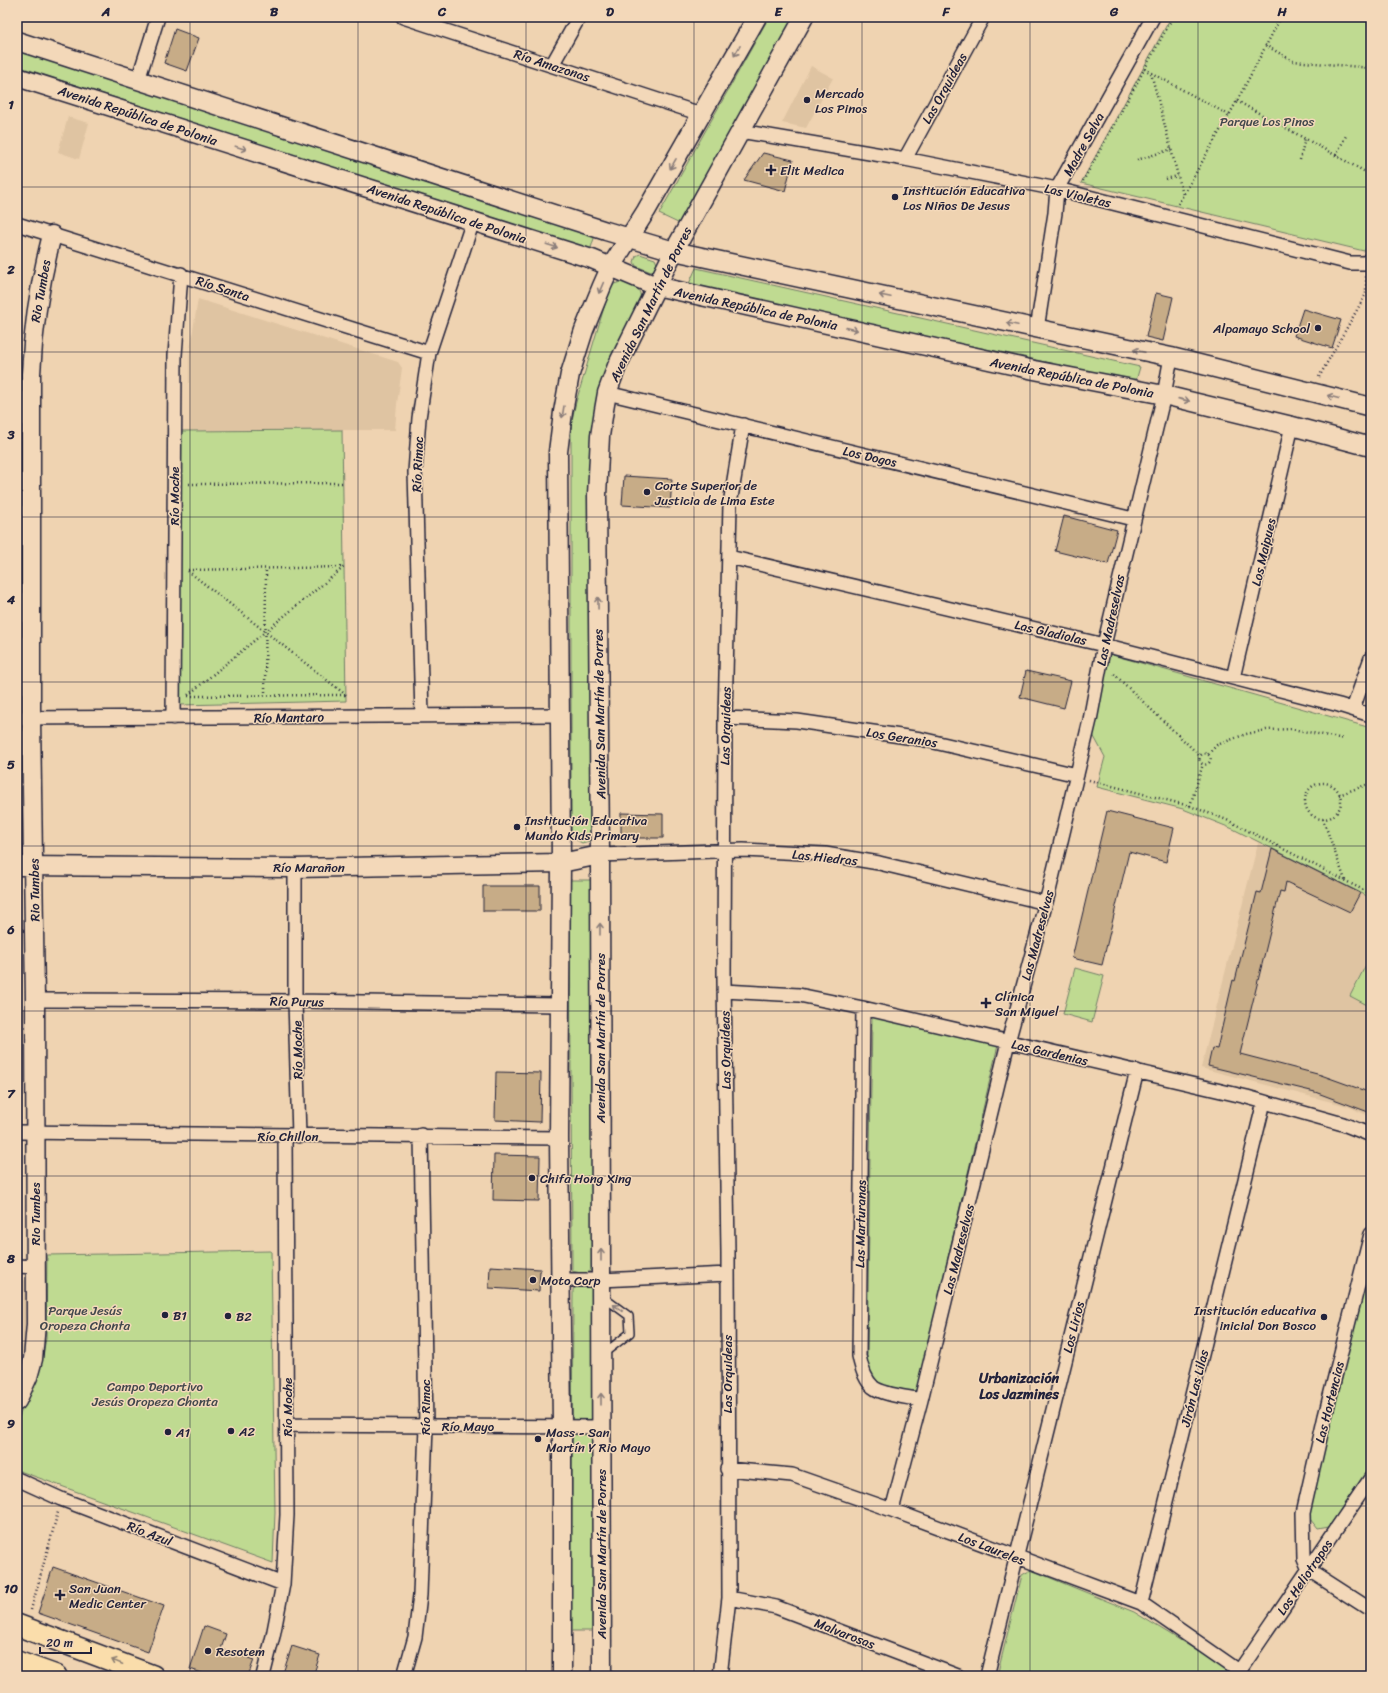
<svg xmlns="http://www.w3.org/2000/svg" width="1388" height="1693" viewBox="0 0 1388 1693" font-family="Sriracha,sans-serif">
  <rect width="100%" height="100%" fill="#efd3b1"/>
  <filter id="ink" filterUnits="userSpaceOnUse"><feTurbulence type="fractalNoise" baseFrequency=".025" numOctaves="2"/><feDisplacementMap in="SourceGraphic" scale="8" xChannelSelector="R" yChannelSelector="G"/><feConvolveMatrix kernelMatrix="1 2 1 2 8 2 1 2 1" color-interpolation-filters="sRGB"/></filter>
  <g filter="url(#ink)">
    <path fill="#dfc4a2" d="M 811,66 L 833,78 L 806,128 L 782,123 Z
      M 68,117 L 89,123 L 79,159 L 58,152 Z
      M 198,299 L 398,362 L 402,368 L 397,404 L 395,430 L 189,430 L 189,355 Z
      M 1258,843 L 1371,898 L 1371,1117 L 1347,1106 L 1201,1068 Z
      M 17,1279 L 26,1280 L 26,1345 L 17,1367 Z"/>
    <path fill="#bfda91" stroke="#707e66" d="M 769,17 L 796,17 L 680,224 L 659,214 Z
      M 1171,17 L 1371,17 L 1371,239 L 1364,251 L 1081,183 Z
      M 17,49 L 595,235 L 590,251 L 17,66 Z
      M 640,254 L 655,259 L 658,266 L 656,271 L 651,272 L 636,266 L 634,262 L 636,256 Z
      M 696,268 L 1140,367 L 1135,384 L 1024,357 L 688,286 Z
      M 624,281 C 638,287 641,289 641,304 L 604,384 L 592,840 L 582,843 L 571,837 L 571,424 L 576,402 L 608,294 L 614,284 Z
      M 342,430 L 346,701 L 180,705 L 181,431 Z
      M 1109,654 L 1371,728 L 1371,898 L 1233,829 L 1183,809 L 1097,787 L 1105,757 L 1092,733 Z
      M 570,880 L 593,880 L 595,1268 L 585,1274 L 572,1271 Z
      M 1371,955 L 1371,1007 L 1350,996 Z
      M 1075,968 L 1104,976 L 1092,1022 L 1063,1014 Z
      M 872,1016 L 998,1045 L 917,1390 C 888,1396 880,1389 867,1364 Z
      M 271,1251 L 275,1512 L 273,1563 L 17,1470 L 17,1422 L 41,1363 L 46,1339 L 47,1255 Z
      M 1371,1261 L 1371,1464 L 1329,1527 L 1318,1529 L 1306,1514 L 1331,1422 Z
      M 580,1286 L 590,1287 L 593,1291 L 592,1631 L 571,1631 L 573,1289 Z
      M 1031,1570 L 1134,1612 L 1227,1669 L 1227,1676 L 997,1676 L 1022,1575 Z"/>
    <path fill="#c7ac87" stroke="#22223b" d="M 175,29 L 199,38 L 187,71 L 164,63 Z
      M 763,153 L 793,160 L 785,191 L 744,180 Z
      M 1156,293 L 1173,297 L 1163,341 L 1146,337 Z
      M 1303,309 L 1341,320 L 1332,348 L 1294,336 Z
      M 624,476 L 672,479 L 670,508 L 622,505 Z
      M 1064,516 L 1117,530 L 1108,564 L 1055,551 Z
      M 1026,671 L 1071,681 L 1064,708 L 1020,697 Z
      M 1107,811 L 1174,828 L 1166,862 L 1129,852 L 1102,965 L 1072,958 Z
      M 621,813 L 663,814 L 663,838 L 621,838 Z
      M 1272,849 L 1360,893 L 1350,912 L 1286,882 L 1284,892 L 1280,891 L 1240,1054 L 1321,1075 L 1371,1093 L 1371,1113 L 1315,1092 L 1208,1066 L 1212,1048 L 1217,1049 L 1233,980 L 1235,981 L 1257,892 L 1261,893 Z
      M 483,886 L 540,886 L 540,911 L 483,911 Z
      M 496,1072 L 541,1073 L 540,1122 L 495,1120 Z
      M 494,1155 L 540,1156 L 539,1201 L 493,1200 Z
      M 490,1266 L 540,1269 L 539,1291 L 489,1288 Z
      M 53,1567 L 164,1606 L 148,1652 L 38,1613 Z
      M 204,1626 L 226,1634 L 221,1649 L 254,1660 L 248,1676 L 211,1676 L 190,1669 Z
      M 292,1646 L 320,1655 L 313,1676 L 282,1676 Z"/>
    <g fill="none" stroke-linecap="round" stroke-linejoin="round">
      <defs>
        <path id="lane" d="M 603,1354 L 630,1333 L 629,1316 L 603,1297"/>
        <path id="street" d="M 403,17 L 701,114
          M 552,65 L 579,17
          M 138,80 L 158,17
          M 740,131 L 905,159 L 1057,189 L 1350,263 L 1366,263 L 1371,258
          M 905,159 L 983,17
          M 17,224 L 429,353
          M 1037,329 L 1055,213 L 1057,189 L 1153,17
          M 607,393 L 1133,519
          M 729,557 L 1104,645 L 1339,705 L 1371,715
          M 1233,678 L 1292,426
          M 1353,709 L 1371,658
          M 422,715 L 415,472 L 419,418 L 429,353 L 473,221
          M 17,718 L 560,715
          M 173,718 L 175,355 L 181,274
          M 725,718 L 797,721 L 921,739 L 1077,775
          M 600,855 L 743,850 L 825,854 L 879,863 L 1046,903
          M 295,868 L 295,1001 L 299,1136
          M 724,991 L 799,995 L 863,1008 L 1247,1097 L 1343,1124 L 1371,1135
          M 35,1000 L 295,1001 L 559,1005
          M 863,1008 L 859,1356 C 861,1366 865,1380 873,1387 C 883,1395 908,1397 921,1400
          M 17,1132 L 559,1138
          M 1371,1234 L 1325,1416 L 1303,1513 L 1304,1558 L 1309,1570 L 1371,1610
          M 17,1266 L 36,1267
          M 561,1280 L 601,1280 L 728,1274
          M 287,1425 L 601,1427
          M 727,1469 L 792,1475 L 892,1510 L 1141,1603 L 1239,1671
          M 17,1479 L 61,1499 L 283,1584
          M 892,1510 L 921,1400 L 1008,1042 L 1049,891 L 1090,720 L 1104,645 L 1164,395 L 1171,357
          M 729,1598 L 776,1607 L 958,1676
          M 1141,1603 L 1264,1102
          M 263,1676 L 273,1636 L 283,1584 L 287,1515 L 285,1136
          M 404,1676 L 415,1637 L 420,1595 L 426,1426 L 421,1135
          M 720,1676 L 729,1598 L 728,1253 L 724,980 L 725,718 L 730,504 L 743,425
          M 987,1676 L 1137,1071
          M 1236,1676 L 1371,1478"/>
        <path id="secondary" d="M 17,41 L 606,231 L 674,251 L 1171,357 L 1371,407
          M 17,77 L 592,259 L 656,286 L 1034,370 L 1164,395 L 1292,426 L 1371,447
          M 17,866 L 295,868 L 561,863 L 600,855
          M 17,1401 L 28,1377 L 33,1359 L 36,1324 L 35,1000 L 31,718 L 31,374 C 33,326 40,281 52,235
          M 562,1676 L 562,1426 L 559,1138 L 561,863 L 558,452 L 563,412 L 570,374 L 584,330 L 602,286 L 610,268 L 646,211 L 757,17
          M 602,1676 L 600,855 L 597,495 L 600,436 L 604,410 L 607,393 L 617,366 L 674,251 L 804,17"/>
        <path id="primary" d="M 17,1625 L 153,1676
          M 17,1662 L 56,1676"/>
      </defs>
      <use href="#lane" stroke="#22223b" stroke-width="10"/>
      <use href="#street" stroke="#22223b" stroke-width="16"/>
      <use href="#secondary" stroke="#22223b" stroke-width="21"/>
      <use href="#primary" stroke="#22223b" stroke-width="24"/>
      <path stroke="#22223b" stroke-width="2.5" stroke-dasharray="1 3" stroke-linecap="butt" d="M 1265,45 L 1293,61 L 1371,68
        M 1144,69 L 1229,115
        M 1151,73 L 1183,195
        M 1237,101 L 1371,175
        M 1336,155 L 1347,134
        M 1137,160 L 1172,149
        M 1300,160 L 1305,138
        M 1166,179 L 1178,176
        M 1083,181 L 1173,17
        M 1178,204 L 1237,101 L 1281,17
        M 1367,243 L 1371,237
        M 1319,377 L 1366,294 L 1366,276
        M 189,484 L 343,483
        M 188,570 L 343,567
        M 188,571 L 346,695
        M 1114,674 L 1200,756
        M 188,695 L 344,567
        M 188,696 L 345,695
        M 265,696 L 266,569
        M1199.5 759a5.5 5.5 0 1 1 11 0a5.5 5.5 0 1 1-11 0Z
        M 1208,754 L 1217,745 L 1246,734 L 1266,730 L 1292,729 L 1344,739
        M 1089,780 L 1190,806 L 1227,820 L 1371,894
        M1305 801a18 18 0 1 1 36 0a18 18 0 1 1-36 0Z
        M 1339,795 L 1371,783
        M 1190,806 L 1203,764
        M 1323,819 L 1345,880
        M 31,1610 L 58,1512"/>
      <use href="#lane" stroke="#f3d8b9" stroke-width="7"/>
      <use href="#street" stroke="#f3d8b9" stroke-width="13"/>
      <use href="#secondary" stroke="#f3d8b9" stroke-width="18"/>
      <use href="#primary" stroke="#faddab" stroke-width="21"/>
    </g>
    <defs><path id="oneway-shaft" d="M-6 0H5M1.5-3L5.5 0L1.5 3" fill="none" stroke-width="1.6" stroke-linecap="round" stroke-linejoin="round"/></defs>
    <g stroke="#8a7d7a">
      <use href="#oneway-shaft" transform="translate(737 51) rotate(120)"/>
      <use href="#oneway-shaft" transform="translate(241 148) rotate(18)"/>
      <use href="#oneway-shaft" transform="translate(673 164) rotate(120)"/>
      <use href="#oneway-shaft" transform="translate(552 246) rotate(18)"/>
      <use href="#oneway-shaft" transform="translate(601 288) rotate(113)"/>
      <use href="#oneway-shaft" transform="translate(885 296) rotate(-168)"/>
      <use href="#oneway-shaft" transform="translate(1012 324) rotate(-168)"/>
      <use href="#oneway-shaft" transform="translate(852 329) rotate(13)"/>
      <use href="#oneway-shaft" transform="translate(1139 351) rotate(-168)"/>
      <use href="#oneway-shaft" transform="translate(1333 397) rotate(-165)"/>
      <use href="#oneway-shaft" transform="translate(1184 400) rotate(13)"/>
      <use href="#oneway-shaft" transform="translate(563 412) rotate(99)"/>
      <use href="#oneway-shaft" transform="translate(598 603) rotate(-91)"/>
      <use href="#oneway-shaft" transform="translate(600 929) rotate(-90)"/>
      <use href="#oneway-shaft" transform="translate(601 1255) rotate(-90)"/>
      <use href="#oneway-shaft" transform="translate(618 1308) rotate(-145)"/>
      <use href="#oneway-shaft" transform="translate(601 1399) rotate(-90)"/>
    </g>
    <use stroke="#8e8073" href="#oneway-shaft" transform="translate(117 1662) rotate(-158)"/>
  </g>
  <path fill="none" stroke="#22223b" stroke-width="1" stroke-opacity="0.55" d="M 190,17 L 190,1676M 358,17 L 358,1676M 526,17 L 526,1676M 694,17 L 694,1676M 862,17 L 862,1676M 1030,17 L 1030,1676M 1198,17 L 1198,1676M 17,187 L 1371,187M 17,352 L 1371,352M 17,517 L 1371,517M 17,682 L 1371,682M 17,846 L 1371,846M 17,1011 L 1371,1011M 17,1176 L 1371,1176M 17,1341 L 1371,1341M 17,1506 L 1371,1506"/>
  <g fill="#22223b" stroke="#f3d8b9" stroke-width="1.5">
    <circle cx="807" cy="100" r="4"/>
    <path d="M769 164h4v4h4v4h-4v4h-4v-4h-4v-4h4z"/>
    <circle cx="895" cy="197" r="4"/>
    <circle cx="1318" cy="328" r="4"/>
    <circle cx="647" cy="492" r="4"/>
    <circle cx="517" cy="827" r="4"/>
    <path d="M984 997h4v4h4v4h-4v4h-4v-4h-4v-4h4z"/>
    <circle cx="532" cy="1178" r="4"/>
    <circle cx="533" cy="1280" r="4"/>
    <circle cx="165" cy="1315" r="4"/>
    <circle cx="228" cy="1316" r="4"/>
    <circle cx="1324" cy="1317" r="4"/>
    <circle cx="231" cy="1431" r="4"/>
    <circle cx="168" cy="1432" r="4"/>
    <circle cx="538" cy="1439" r="4"/>
    <path d="M58 1589h4v4h4v4h-4v4h-4v-4h-4v-4h4z"/>
    <circle cx="208" cy="1651" r="4"/>
  </g>
  <g text-anchor="middle" stroke-width="3" stroke-linejoin="round" paint-order="stroke">
    <g font-size="13" fill="#22223b" stroke="#f3d8b9">
      <text transform="translate(552 65) rotate(18)" y="5">Río Amazonas</text>
      <text transform="translate(944 88) rotate(-61)" y="5">Las Orquideas</text>
      <text transform="translate(138 115) rotate(18)" y="5">Avenida República de Polonia</text>
      <text transform="translate(1083 144) rotate(-61)" y="5">Madre Selva</text>
      <text transform="translate(1078 195) rotate(13)" y="5">Las Violetas</text>
      <text transform="translate(447 213) rotate(18)" y="5">Avenida República de Polonia</text>
      <text transform="translate(223 288) rotate(18)" y="5">Río Santa</text>
      <text transform="translate(40 291) rotate(-80)" y="5">Rio Tumbes</text>
      <text transform="translate(650 304) rotate(-64)" y="5">Avenida San Martín de Porres</text>
      <text transform="translate(756 308) rotate(12)" y="5">Avenida República de Polonia</text>
      <text transform="translate(1072 377) rotate(11)" y="5">Avenida República de Polonia</text>
      <text transform="translate(870 456) rotate(13)" y="5">Los Dogos</text>
      <text transform="translate(417 464) rotate(-88)" y="5">Río Rimac</text>
      <text transform="translate(174 496) rotate(-90)" y="5">Río Moche</text>
      <text transform="translate(1263 552) rotate(-77)" y="5">Los Maipues</text>
      <text transform="translate(1110 620) rotate(-78)" y="5">Las Madreselvas</text>
      <text transform="translate(1051 632) rotate(13)" y="5">Las Gladiolas</text>
      <text transform="translate(599 714) rotate(-91)" y="5">Avenida San Martín de Porres</text>
      <text transform="translate(289 717) rotate(-1)" y="5">Río Mantaro</text>
      <text transform="translate(725 726) rotate(-89)" y="5">Las Orquideas</text>
      <text transform="translate(902 737) rotate(9)" y="5">Los Geranios</text>
      <text transform="translate(825 857) rotate(6)" y="5">Las Hiedras</text>
      <text x="309" y="872">Río Marañon</text>
      <text transform="translate(34 890) rotate(-91)" y="5">Rio Tumbes</text>
      <text transform="translate(1037 935) rotate(-75)" y="5">Las Madreselvas</text>
      <text transform="translate(297 1001) rotate(1)" y="5">Río Purus</text>
      <text transform="translate(600 1038) rotate(-90)" y="5">Avenida San Martín de Porres</text>
      <text transform="translate(297 1050) rotate(-91)" y="5">Río Moche</text>
      <text transform="translate(725 1050) rotate(-91)" y="5">Las Orquideas</text>
      <text transform="translate(1050 1052) rotate(13)" y="5">Las Gardenias</text>
      <text x="288" y="1141">Río Chillon</text>
      <text transform="translate(35 1214) rotate(-90)" y="5">Rio Tumbes</text>
      <text transform="translate(860 1224) rotate(-89)" y="5">Las Marturanas</text>
      <text transform="translate(958 1249) rotate(-76)" y="5">Las Madreselvas</text>
      <text transform="translate(1073 1327) rotate(-76)" y="5">Los Lirios</text>
      <text transform="translate(727 1374) rotate(-90)" y="5">Las Orquideas</text>
      <text transform="translate(1194 1388) rotate(-76)" y="5">Jirón Las Lilas</text>
      <text transform="translate(1329 1402) rotate(-76)" y="5">Las Hortencias</text>
      <text transform="translate(287 1407) rotate(-90)" y="5">Río Moche</text>
      <text transform="translate(425 1407) rotate(-90)" y="5">Río Rimac</text>
      <text x="468" y="1431">Río Mayo</text>
      <text transform="translate(150 1533) rotate(21)" y="5">Río Azul</text>
      <text transform="translate(992 1548) rotate(21)" y="5">Los Laureles</text>
      <text transform="translate(601 1554) rotate(-90)" y="5">Avenida San Martín de Porres</text>
      <text transform="translate(1304 1577) rotate(-56)" y="5">Los Heliotropos</text>
      <text transform="translate(845 1633) rotate(21)" y="5">Malvarosas</text>
    </g>
    <g font-size="13" fill="#22223b" stroke="#f3d8b9" text-anchor="start">
      <text x="815" y="98">Mercado<tspan x="815" dy="15">Los Pinos</tspan></text>
      <text x="780" y="175">Elit Medica</text>
      <text x="903" y="195">Institución Educativa<tspan x="903" dy="15">Los Niños De Jesus</tspan></text>
      <text x="1310" y="333" text-anchor="end">Alpamayo School</text>
      <text x="655" y="490">Corte Superior de<tspan x="655" dy="15">Justicia de Lima Este</tspan></text>
      <text x="525" y="825">Institución Educativa<tspan x="525" dy="15">Mundo Kids Primary</tspan></text>
      <text x="995" y="1001">Clínica<tspan x="995" dy="15">San Miguel</tspan></text>
      <text x="540" y="1183">Chifa Hong Xing</text>
      <text x="541" y="1285">Moto Corp</text>
      <text x="1316" y="1315" text-anchor="end">Institución educativa<tspan x="1316" dy="15">inicial Don Bosco</tspan></text>
      <text x="173" y="1320">B1</text>
      <text x="236" y="1321">B2</text>
      <text x="239" y="1436">A2</text>
      <text x="176" y="1437">A1</text>
      <text x="546" y="1437">Mass - San<tspan x="546" dy="15">Martín Y Rio Mayo</tspan></text>
      <text x="69" y="1593">San Juan<tspan x="69" dy="15">Medic Center</tspan></text>
      <text x="216" y="1656">Resotem</text>
    </g>
    <g font-size="13" fill="#41474c" stroke="#f3d8b9">
      <text x="1267" y="126">Parque Los Pinos</text>
      <text x="85" y="1315">Parque Jesús<tspan x="85" dy="15">Oropeza Chonta</tspan></text>
      <text x="155" y="1391">Campo Deportivo<tspan x="155" dy="15">Jesús Oropeza Chonta</tspan></text>
    </g>
    <g font-size="14" font-weight="bold" fill="#22223b" stroke="#f3d8b9">
      <text x="1019" y="1383">Urbanización<tspan x="1019" dy="16">Los Jazmines</tspan></text>
    </g>
  </g>
  <rect width="1388" height="1693" fill="none" stroke="#f3d8b9" stroke-width="44"/>
  <path d="M40 1647v6h51v-6" fill="none" stroke="#22223b" stroke-width="2"/>
  <text x="46" y="1647" font-size="12" fill="#22223b" stroke="#f3d8b9" stroke-width="3" paint-order="stroke">20 m</text>
  <rect x="22" y="22" width="1344" height="1649" fill="none" stroke="#22223b" stroke-width="1.5"/>
  <g font-size="13" text-anchor="middle" font-weight="bold" fill="#22223b">
    <text x="106" y="16">A</text>
    <text x="274" y="16">B</text>
    <text x="442" y="16">C</text>
    <text x="610" y="16">D</text>
    <text x="778" y="16">E</text>
    <text x="946" y="16">F</text>
    <text x="1114" y="16">G</text>
    <text x="1282" y="16">H</text>
    <text x="11" y="109">1</text>
    <text x="11" y="274">2</text>
    <text x="11" y="439">3</text>
    <text x="11" y="604">4</text>
    <text x="11" y="769">5</text>
    <text x="11" y="934">6</text>
    <text x="11" y="1098">7</text>
    <text x="11" y="1263">8</text>
    <text x="11" y="1428">9</text>
    <text x="11" y="1593">10</text>
  </g>
</svg>
